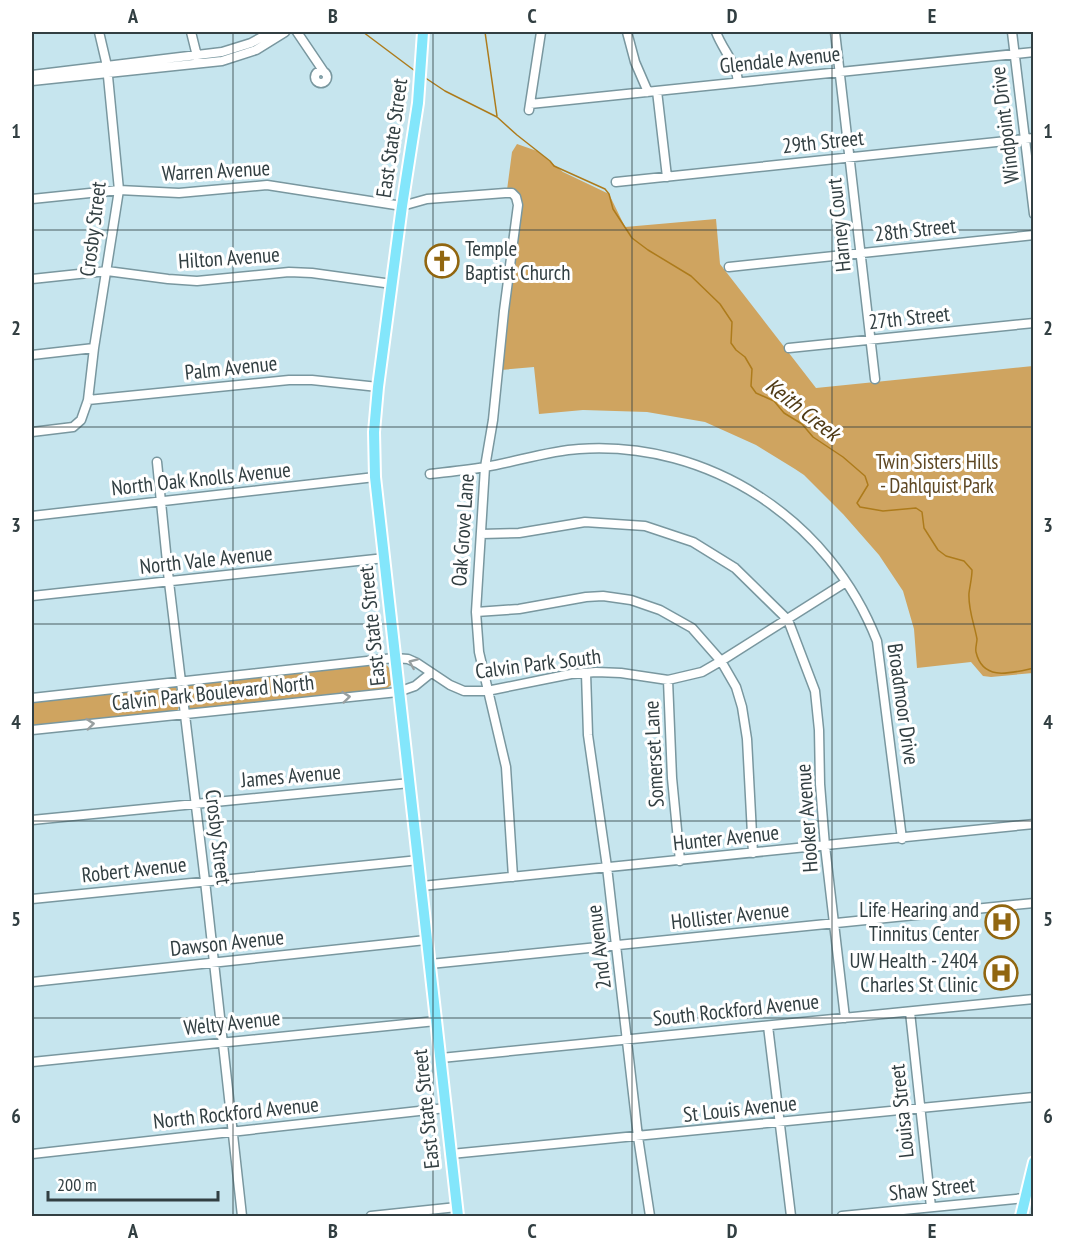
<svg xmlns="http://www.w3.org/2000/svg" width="1065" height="1248" viewBox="0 0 1065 1248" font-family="'PT Sans Narrow',sans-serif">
  <rect width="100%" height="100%" fill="#c6e5ee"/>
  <path fill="#cfa460" d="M 517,144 L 537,151 L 563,172 L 609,194 L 625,227 L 716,219 L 720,264 L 816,388 L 1033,366 L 1033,673 L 991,677 L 983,676 L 971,662 L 917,668 L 914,629 L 903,591 L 879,555 L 843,514 L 804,475 L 795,469 L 756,445 L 705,422 L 647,412 L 583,410 L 539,414 L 534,367 L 501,370 L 521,203 L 507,190 L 512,152 Z
    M 382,663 L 386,664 L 389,668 L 391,685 L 386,689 L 190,710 L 188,708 L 185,687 L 188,684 Z
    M 174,686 C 180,690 181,706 177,711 L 32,727 L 32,701 Z"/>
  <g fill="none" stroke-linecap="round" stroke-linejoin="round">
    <path stroke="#ad7b1b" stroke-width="1.5" d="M 363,32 L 415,71
      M 485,32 L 497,116
      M 424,77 L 445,91 L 497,117 L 517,135 L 550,161 L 554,166 L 605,189 L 609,194 L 613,209 L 632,238 L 648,250 L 691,276 L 720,304 L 732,322 L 731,343 L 736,350 L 745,357 L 752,369 L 751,386 L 756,393 L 774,401 L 784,413 L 802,424 L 813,437 L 843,457 L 865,476 L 868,485 L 857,503 L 860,507 L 883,511 L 916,508 L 922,512 L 924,528 L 938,550 L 946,556 L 964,561 L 972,570 C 972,578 970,585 969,593 C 968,609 974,623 977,639 C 977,643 975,648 976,652 C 983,682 1011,673 1034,668"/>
    <defs>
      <path id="minor" d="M 191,32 L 198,60
        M 297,32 L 324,72
        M 627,32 L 635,62 L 648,92
        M 716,32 C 722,49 737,64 738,82
        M 835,32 L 875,379
        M 1012,32 L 1034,214
        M315 77a6 6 0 1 1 12 0a6 6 0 1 1-12 0Z
        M 32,75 L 222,52 L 251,43 L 271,32
        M 32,81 L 222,61 L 256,50 L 285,32
        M 657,91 L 667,177
        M 530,104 L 1034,52
        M 529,110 L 541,32
        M 616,182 L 1034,138
        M 32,199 L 119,190 L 179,193 L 267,185 L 402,206 L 427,199 L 505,193 L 512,193 L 516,197 L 518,205 L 504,311 L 493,420 L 485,467 L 476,612 L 479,652 L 506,767 L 513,877
        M 729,267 L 1034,235
        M 32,279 L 107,271 L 168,279 L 197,281 L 289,272 L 312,273 L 392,284
        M 789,348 L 1034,323
        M 32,355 L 94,348
        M 88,400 L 289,380 L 312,380 L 378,387
        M 32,432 L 73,427 L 81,420 L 88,400 L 94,348 L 119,190 L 107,66 L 99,32
        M 157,462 L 169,582 L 205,881 L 242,1216
        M 430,474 C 448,472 467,470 485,467 C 516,462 547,451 579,449 C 709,440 830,520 877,641 L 902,839
        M 32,516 L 375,477
        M 481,534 L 519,533 L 585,522 L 645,526 L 693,542 L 735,568 L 788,620 L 815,691 L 819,730 L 820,784 L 825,846 L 845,1018
        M 32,596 L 385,558
        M 476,612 L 519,609 L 586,597 L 603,596 L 631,600 L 660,610 L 692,628 L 721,661 L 736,687 L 742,707 L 747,739 L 753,853
        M 586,673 L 588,735 L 607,867 L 638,1137 L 650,1216
        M 668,680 L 672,778 L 680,861
        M 32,698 L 394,658 L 408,659 L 417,663 L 450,685 L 464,691 L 487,691 L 571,674 L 596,672 L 621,673 L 668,680 L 702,672 L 721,661 L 846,582
        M 32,730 L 398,692 L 415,686 L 431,673
        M 32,820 L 410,783
        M 422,886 L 1034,824
        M 32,899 L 419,860
        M 430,964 L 1034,903
        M 32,982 L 426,940
        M 910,1012 L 931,1207
        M 768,1026 L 791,1216
        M 441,1058 L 1034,999
        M 32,1062 L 436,1021
        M 32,1154 L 446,1108
        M 451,1154 L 1034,1097
        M 371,1216 L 457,1207
        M 842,1216 L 1025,1198"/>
      <path id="major" d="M 423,32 L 418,103 L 402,206 L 378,387 L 374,432 L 375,477 L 458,1216
        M 1021,1216 L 1034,1162"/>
    </defs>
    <use href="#minor" stroke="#79979f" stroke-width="11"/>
    <use href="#major" stroke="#fff" stroke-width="14"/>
    <use href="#minor" stroke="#fff" stroke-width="8"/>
    <use href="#major" stroke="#83e6fb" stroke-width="10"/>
  </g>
  <defs><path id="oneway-chevron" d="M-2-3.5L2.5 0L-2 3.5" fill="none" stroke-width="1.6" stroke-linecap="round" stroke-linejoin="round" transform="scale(1.5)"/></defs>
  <g stroke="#989fa0">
    <use href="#oneway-chevron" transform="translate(413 663) rotate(-157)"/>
    <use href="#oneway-chevron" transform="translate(346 697) rotate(-6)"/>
    <use href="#oneway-chevron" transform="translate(90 724) rotate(-6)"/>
  </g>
  <path fill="none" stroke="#323f42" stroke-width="1.5" stroke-opacity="0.55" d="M 233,32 L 233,1216M 433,32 L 433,1216M 632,32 L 632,1216M 832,32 L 832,1216M 32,230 L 1034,230M 32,427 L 1034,427M 32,624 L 1034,624M 32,821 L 1034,821M 32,1018 L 1034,1018"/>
  <defs>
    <symbol id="church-ring" viewBox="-11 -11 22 22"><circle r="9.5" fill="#fff" stroke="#916610" stroke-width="1.5"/><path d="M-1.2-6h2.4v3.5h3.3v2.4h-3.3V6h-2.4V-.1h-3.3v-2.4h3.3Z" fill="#916610"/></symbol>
    <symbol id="hospital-ring" viewBox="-11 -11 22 22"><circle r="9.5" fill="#fff" stroke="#916610" stroke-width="1.5"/><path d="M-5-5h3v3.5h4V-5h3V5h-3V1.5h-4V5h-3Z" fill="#916610"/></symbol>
  </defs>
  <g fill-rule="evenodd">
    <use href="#church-ring" x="423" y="242" width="38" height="38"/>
    <use href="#hospital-ring" x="983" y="903" width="38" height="38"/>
    <use href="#hospital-ring" x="982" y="954" width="38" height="38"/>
  </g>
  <g text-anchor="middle" stroke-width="6" stroke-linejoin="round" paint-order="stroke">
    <g font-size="21" fill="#323f42" stroke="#fff">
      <text transform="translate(780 60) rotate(-6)" y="7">Glendale Avenue</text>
      <text transform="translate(1005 125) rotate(-97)" y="7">Windpoint Drive</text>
      <text transform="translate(392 138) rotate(-82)" y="7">East State Street</text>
      <text transform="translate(823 142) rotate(-6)" y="7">29th Street</text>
      <text transform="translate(216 171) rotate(-3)" y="7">Warren Avenue</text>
      <text transform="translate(839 225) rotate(-96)" y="7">Harney Court</text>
      <text transform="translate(93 229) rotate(-83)" y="7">Crosby Street</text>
      <text transform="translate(915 230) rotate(-6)" y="7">28th Street</text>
      <text transform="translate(229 258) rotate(-4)" y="7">Hilton Avenue</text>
      <text transform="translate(909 318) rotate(-6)" y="7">27th Street</text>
      <text transform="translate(231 368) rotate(-6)" y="7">Palm Avenue</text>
      <text transform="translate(201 479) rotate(-6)" y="7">North Oak Knolls Avenue</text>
      <text transform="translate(463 530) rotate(-86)" y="7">Oak Grove Lane</text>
      <text transform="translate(206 560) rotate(-6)" y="7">North Vale Avenue</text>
      <text transform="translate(372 626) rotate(-96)" y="7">East State Street</text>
      <text transform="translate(538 664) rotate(-7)" y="7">Calvin Park South</text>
      <text transform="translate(213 693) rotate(-6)" y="7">Calvin Park Boulevard North</text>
      <text transform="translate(903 704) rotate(82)" y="7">Broadmoor Drive</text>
      <text transform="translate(654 754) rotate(-93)" y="7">Somerset Lane</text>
      <text transform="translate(291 776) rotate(-5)" y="7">James Avenue</text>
      <text transform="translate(807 818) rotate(-94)" y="7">Hooker Avenue</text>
      <text transform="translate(218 837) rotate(83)" y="7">Crosby Street</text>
      <text transform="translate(726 838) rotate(-6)" y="7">Hunter Avenue</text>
      <text transform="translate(134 870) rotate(-6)" y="7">Robert Avenue</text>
      <text transform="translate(730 916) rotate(-6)" y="7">Hollister Avenue</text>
      <text transform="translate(227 943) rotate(-6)" y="7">Dawson Avenue</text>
      <text transform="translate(599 947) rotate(-97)" y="7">2nd Avenue</text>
      <text transform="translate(736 1010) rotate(-6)" y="7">South Rockford Avenue</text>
      <text transform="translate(232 1023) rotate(-6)" y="7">Welty Avenue</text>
      <text transform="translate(426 1109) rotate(-96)" y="7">East State Street</text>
      <text transform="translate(740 1109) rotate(-6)" y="7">St Louis Avenue</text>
      <text transform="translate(902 1111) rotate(-96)" y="7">Louisa Street</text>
      <text transform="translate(236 1113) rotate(-6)" y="7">North Rockford Avenue</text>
      <text transform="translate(932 1189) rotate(-6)" y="7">Shaw Street</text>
    </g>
    <g font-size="21" fill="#323f42" stroke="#fff" text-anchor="end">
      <text x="465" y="256" text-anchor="start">Temple<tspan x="465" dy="24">Baptist Church</tspan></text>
      <text x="979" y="917">Life Hearing and<tspan x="979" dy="24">Tinnitus Center</tspan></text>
      <text x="978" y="968">UW Health - 2404<tspan x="978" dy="24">Charles St Clinic</tspan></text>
    </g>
    <g font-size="21" fill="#5f4824" stroke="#fff">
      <text x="937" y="469">Twin Sisters Hills<tspan x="937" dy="24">- Dahlquist Park</tspan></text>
    </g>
    <g font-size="22" font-style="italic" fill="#503b16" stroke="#fff">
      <text transform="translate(803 409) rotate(38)" y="8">Keith Creek</text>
    </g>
  </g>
  <rect width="1065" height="1248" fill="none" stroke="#ffffff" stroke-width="66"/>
  <path d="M48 1191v9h170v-9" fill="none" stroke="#323f42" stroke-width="3"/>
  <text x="57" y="1191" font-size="18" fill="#323f42" stroke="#ffffff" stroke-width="4.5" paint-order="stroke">200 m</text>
  <rect x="33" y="33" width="999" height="1182" fill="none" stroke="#323f42" stroke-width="2"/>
  <g font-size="20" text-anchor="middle" font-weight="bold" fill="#323f42">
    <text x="133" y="23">A</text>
    <text x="333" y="23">B</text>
    <text x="532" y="23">C</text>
    <text x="732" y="23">D</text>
    <text x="932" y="23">E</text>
    <text x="16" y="138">1</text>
    <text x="1048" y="138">1</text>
    <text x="16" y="335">2</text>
    <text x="1048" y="335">2</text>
    <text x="16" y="532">3</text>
    <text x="1048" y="532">3</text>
    <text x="16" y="729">4</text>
    <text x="1048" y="729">4</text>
    <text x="16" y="926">5</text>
    <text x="1048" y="926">5</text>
    <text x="16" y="1123">6</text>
    <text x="1048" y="1123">6</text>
    <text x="133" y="1238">A</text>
    <text x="333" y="1238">B</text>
    <text x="532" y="1238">C</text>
    <text x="732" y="1238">D</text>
    <text x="932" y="1238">E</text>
  </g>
</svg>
